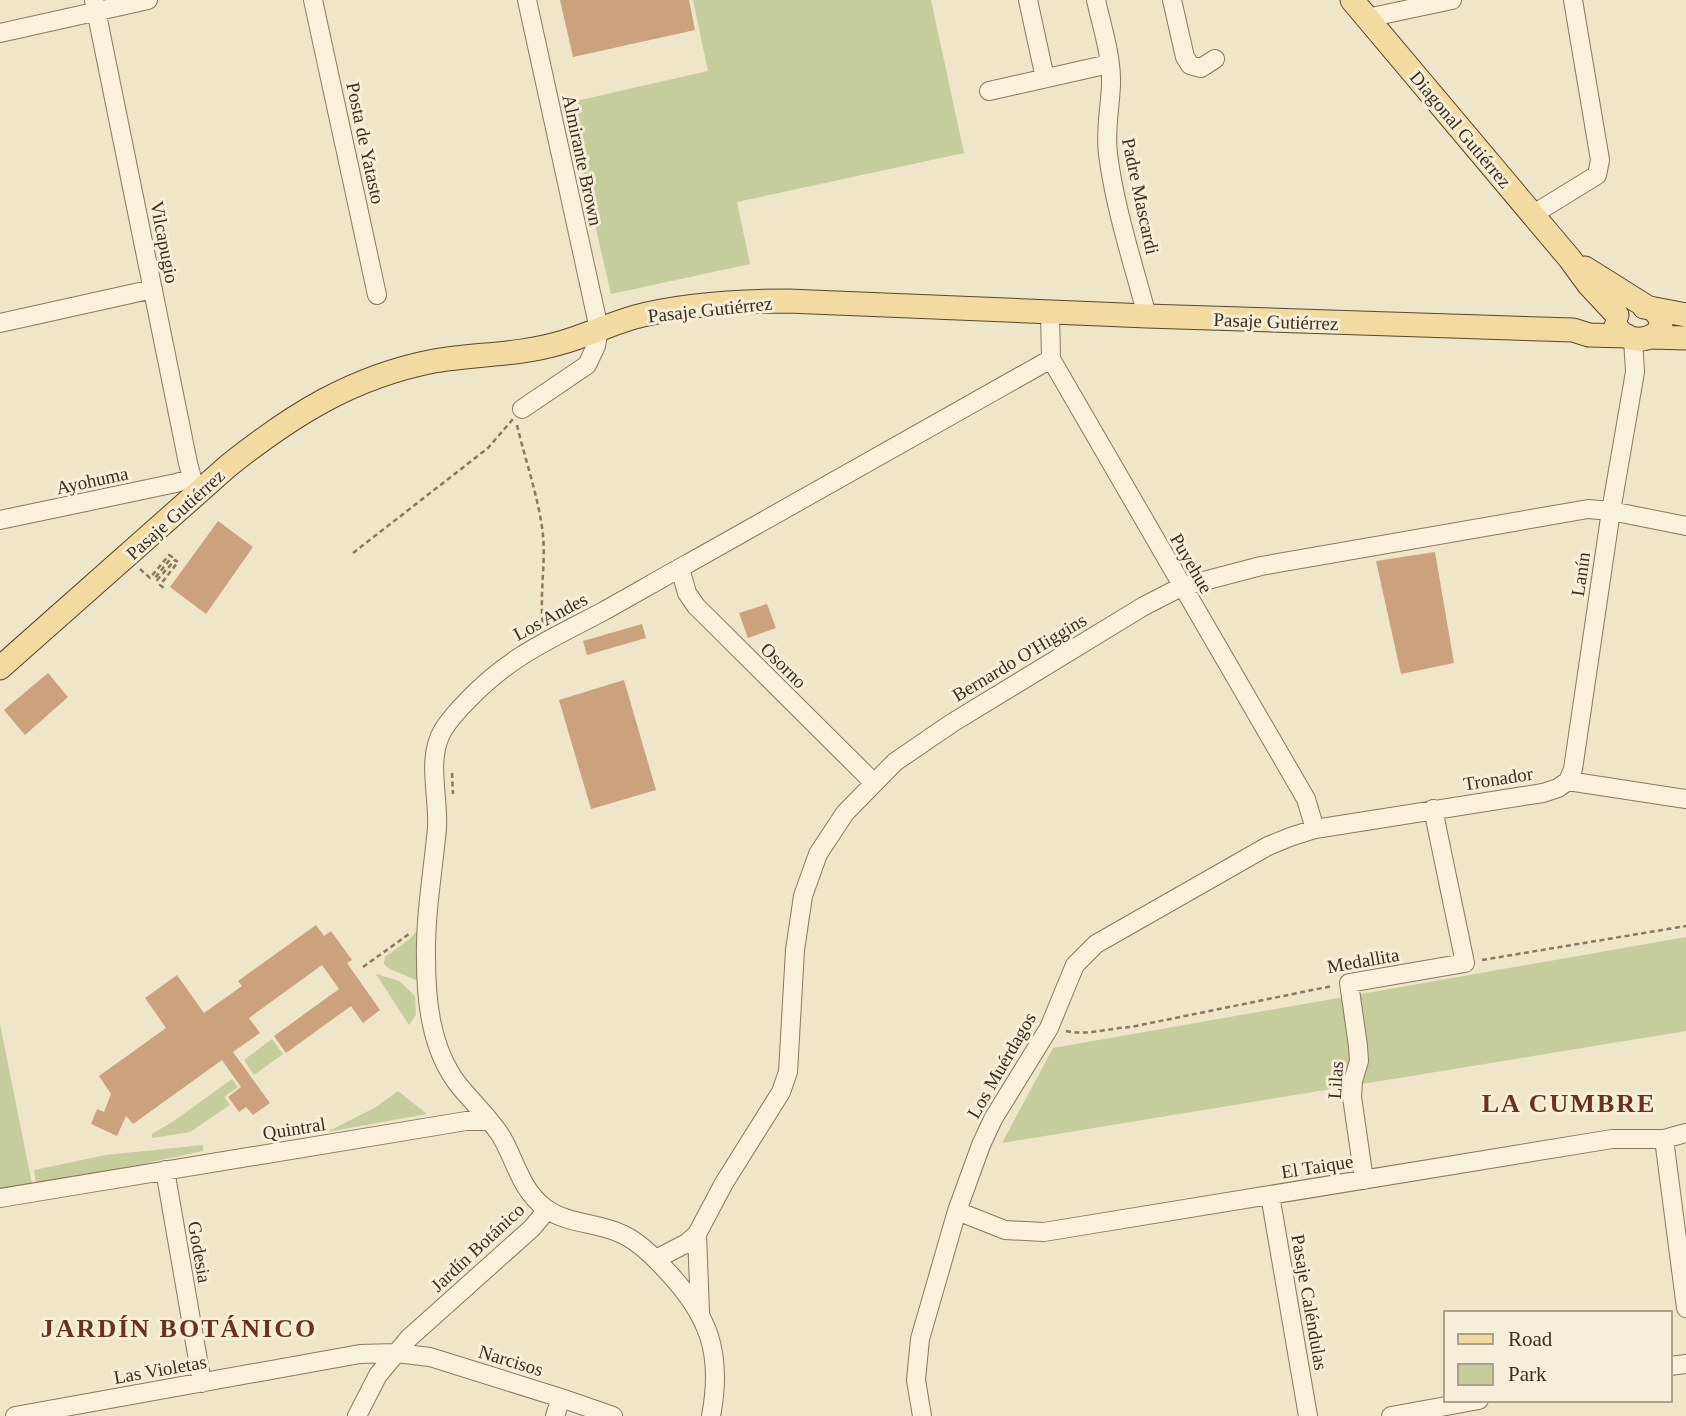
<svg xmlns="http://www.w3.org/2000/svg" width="1686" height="1416" viewBox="0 0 1686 1416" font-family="Georgia,serif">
  <rect width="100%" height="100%" fill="#efe5c8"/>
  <path fill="#c5cd9c" d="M 693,0 L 931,0 L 964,153 L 737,202 L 750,264 L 611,294 L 567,103 L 708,71 Z
    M 422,924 L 420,976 L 418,981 L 388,968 L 384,964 L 385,957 L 411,938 Z
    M 1686,937 L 1686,1031 L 1002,1143 L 1053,1048 Z
    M 376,974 L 399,981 L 415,996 L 416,1015 L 409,1025 Z
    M 0,1024 L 32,1184 L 0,1189 Z
    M 272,1039 L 283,1054 L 254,1075 L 244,1060 Z
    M 232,1079 L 238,1087 L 224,1097 L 230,1105 L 190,1132 L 152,1138 L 152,1134 L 174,1121 Z
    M 398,1091 L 427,1114 L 327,1132 L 376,1107 Z
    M 203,1145 L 203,1151 L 67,1180 L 36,1183 L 34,1170 L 106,1155 Z"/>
  <path fill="#cca27e" d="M 560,0 L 689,0 L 695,30 L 573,57 Z
    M 218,521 L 253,547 L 206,614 L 170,587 Z
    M 1435,552 L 1454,663 L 1401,674 L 1376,561 Z
    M 767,604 L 776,628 L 748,638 L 739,613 Z
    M 642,624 L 646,638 L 587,655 L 583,641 Z
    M 48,673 L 68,697 L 25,735 L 4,710 Z
    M 624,680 L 656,790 L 591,809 L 559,700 Z
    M 316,925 L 324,936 L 331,931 L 352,960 L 347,963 L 380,1010 L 363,1023 L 351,1006 L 286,1053 L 274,1036 L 339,989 L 322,965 L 249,1018 L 260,1033 L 233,1052 L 270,1103 L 253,1115 L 246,1107 L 239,1112 L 228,1097 L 241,1087 L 222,1060 L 133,1124 L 126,1116 L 117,1136 L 91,1124 L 97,1109 L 104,1112 L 111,1094 L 99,1076 L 166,1028 L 145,998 L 177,975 L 204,1013 L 242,986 L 238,981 Z"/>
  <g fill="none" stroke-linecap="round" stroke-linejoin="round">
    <defs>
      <path id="minor" d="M 94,0 L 188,463 L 192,478 L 201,491
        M 313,0 L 377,295
        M 1028,0 L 1045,78
        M 1096,0 C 1102,27 1112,57 1111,85 C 1110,109 1105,130 1108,154 C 1115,209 1133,263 1147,316
        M 1172,0 L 1185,57 L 1190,65 L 1201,68 L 1215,59
        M 1367,18 L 1452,0
        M 0,33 L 148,0
        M 989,91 L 1109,64
        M 1532,215 L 1597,175 L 1600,160 L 1573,0
        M 1050,312 L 1051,359 L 1306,799 L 1315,829
        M 0,323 L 153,289
        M 522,409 L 587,365 L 596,346 L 599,329 L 527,0
        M 0,520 L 176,483 L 192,478
        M 680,568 L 687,593 L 696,606 L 873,782
        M 1568,781 L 1573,769 L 1611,511 L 1635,372 L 1633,339
        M 1664,1139 L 1686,1308
        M 165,1170 L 202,1383
        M 1364,1180 L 1352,1097 L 1353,1081 L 1359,1061 L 1358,1046 L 1349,983 L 1465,963 L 1433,809
        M 1270,1195 L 1308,1416
        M 0,1198 L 466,1121 L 488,1121
        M 957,1211 L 1005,1230 L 1044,1232 L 1612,1139 L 1664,1139 L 1686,1133
        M 697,1234 L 700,1312
        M 656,1259 L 687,1243 L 697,1234 L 724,1183 L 781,1092 L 788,1072 L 795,950 L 803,896 L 818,854 L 845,813 L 895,762 L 952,723 L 1144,606 L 1181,587 L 1261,566 L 1588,509 L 1611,511 L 1686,526
        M 1670,1366 L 1686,1364
        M 15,1416 L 360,1354 L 396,1353 L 430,1357 L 561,1398 L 613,1416
        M 357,1416 L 378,1375 L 409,1338 L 532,1228 L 547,1210
        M 555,1416 L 561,1398
        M 711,1416 C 723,1353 709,1315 665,1269 C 654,1257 640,1243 624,1235 C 599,1222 568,1225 545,1208 C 520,1189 516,1161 501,1136 C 489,1117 471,1101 457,1083 C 431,1048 426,1001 426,959 C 425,915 433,872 437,828 C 439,796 426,759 443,730 C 450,719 459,709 468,700 C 510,656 549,640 602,612 C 631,596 660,579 689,563 C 810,495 931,427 1051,359
        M 922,1416 L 916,1380 L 920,1339 L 957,1211 L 981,1145 L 993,1119 L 1049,1028 L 1075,965 L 1096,944 L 1268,846 L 1290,837 L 1315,829 L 1543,793 L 1558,788 L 1568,781 L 1686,799
        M 1391,1416 L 1479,1400"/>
      <path id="major" d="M 1352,0 L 1570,259 L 1589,285 L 1617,315
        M 1585,268 L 1647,307
        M 1644,307 L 1686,315
        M 1616,326 C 1631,354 1682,332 1651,308
        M 1651,337 L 1686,338
        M 0,668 L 228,466 C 292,415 352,377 434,361 C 475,354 520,355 560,343 C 586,336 610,324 635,317 C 685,304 738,301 788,301 L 1147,316 L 1573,330 L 1589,335 L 1627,336"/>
    </defs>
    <use href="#minor" stroke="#8b775d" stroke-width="20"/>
    <use href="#major" stroke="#594531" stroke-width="25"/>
    <path stroke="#8b775d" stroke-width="2.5" stroke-dasharray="5 3.5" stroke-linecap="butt" d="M 517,425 C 525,459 537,493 542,527 C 547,560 539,592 543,625
      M 353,553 L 488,448 L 513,419
      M 140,569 L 150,578 L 169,555 L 172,557 L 155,578 L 157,580 L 175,560 L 178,562 L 160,585 L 164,588
      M 452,773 L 453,794
      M 1482,960 L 1686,926
      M 363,967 L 409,934
      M 1066,1031 C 1086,1036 1110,1028 1131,1027 L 1332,986"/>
    <use href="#minor" stroke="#f9f1dc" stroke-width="18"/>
    <use href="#major" stroke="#f1dba1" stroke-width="23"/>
  </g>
  <g text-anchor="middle" stroke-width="6" stroke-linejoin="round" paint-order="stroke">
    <g font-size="19" fill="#3b2f20" stroke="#f6eed8">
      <text transform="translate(1461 129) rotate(50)" y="7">Diagonal Gutiérrez</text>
      <text transform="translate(366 143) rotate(78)" y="7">Posta de Yatasto</text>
      <text transform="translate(583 160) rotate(78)" y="7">Almirante Brown</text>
      <text transform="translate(1141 196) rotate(78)" y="7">Padre Mascardi</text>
      <text transform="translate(165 242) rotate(79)" y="7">Vilcapugio</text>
      <text transform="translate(710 309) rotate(-6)" y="7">Pasaje Gutiérrez</text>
      <text transform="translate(1276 321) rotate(2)" y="7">Pasaje Gutiérrez</text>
      <text transform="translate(92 480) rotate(-12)" y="7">Ayohuma</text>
      <text transform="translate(175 514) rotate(-42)" y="7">Pasaje Gutiérrez</text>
      <text transform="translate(1192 563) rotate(60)" y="7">Puyehue</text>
      <text transform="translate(1580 574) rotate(-82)" y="7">Lanín</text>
      <text transform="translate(550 616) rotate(-28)" y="7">Los Andes</text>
      <text transform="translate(1019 657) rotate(-31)" y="7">Bernardo O'Higgins</text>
      <text transform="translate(784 665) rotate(45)" y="7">Osorno</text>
      <text transform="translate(1498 778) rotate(-9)" y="7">Tronador</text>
      <text transform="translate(1363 960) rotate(-10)" y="7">Medallita</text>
      <text transform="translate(1001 1065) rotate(-60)" y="7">Los Muérdagos</text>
      <text transform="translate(1335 1080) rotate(-86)" y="7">Lilas</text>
      <text transform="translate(294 1128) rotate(-9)" y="7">Quintral</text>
      <text transform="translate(1317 1166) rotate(-9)" y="7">El Taique</text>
      <text transform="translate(477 1247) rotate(-43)" y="7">Jardín Botánico</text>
      <text transform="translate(200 1252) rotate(80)" y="7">Godesia</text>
      <text transform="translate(1310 1302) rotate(80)" y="7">Pasaje Caléndulas</text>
      <text transform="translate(511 1360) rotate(17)" y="7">Narcisos</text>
      <text transform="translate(160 1369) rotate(-10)" y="7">Las Violetas</text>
    </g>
    <g font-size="26" font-weight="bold" letter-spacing="2" fill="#683220" stroke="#f6eed8">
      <text x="1569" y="1112">LA CUMBRE</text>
      <text x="179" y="1337">JARDÍN BOTÁNICO</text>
    </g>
  </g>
  <rect x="1444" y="1311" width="228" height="91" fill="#f6eed8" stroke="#aba28e" stroke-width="2"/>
  <rect x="1458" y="1334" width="35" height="10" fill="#f1dba1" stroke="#aba28e" stroke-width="2"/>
  <text x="1508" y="1346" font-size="21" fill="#3b2f20">Road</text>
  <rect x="1458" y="1364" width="35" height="21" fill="#c5cd9c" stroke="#aba28e" stroke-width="2"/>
  <text x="1508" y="1381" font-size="21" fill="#3b2f20">Park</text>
</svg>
